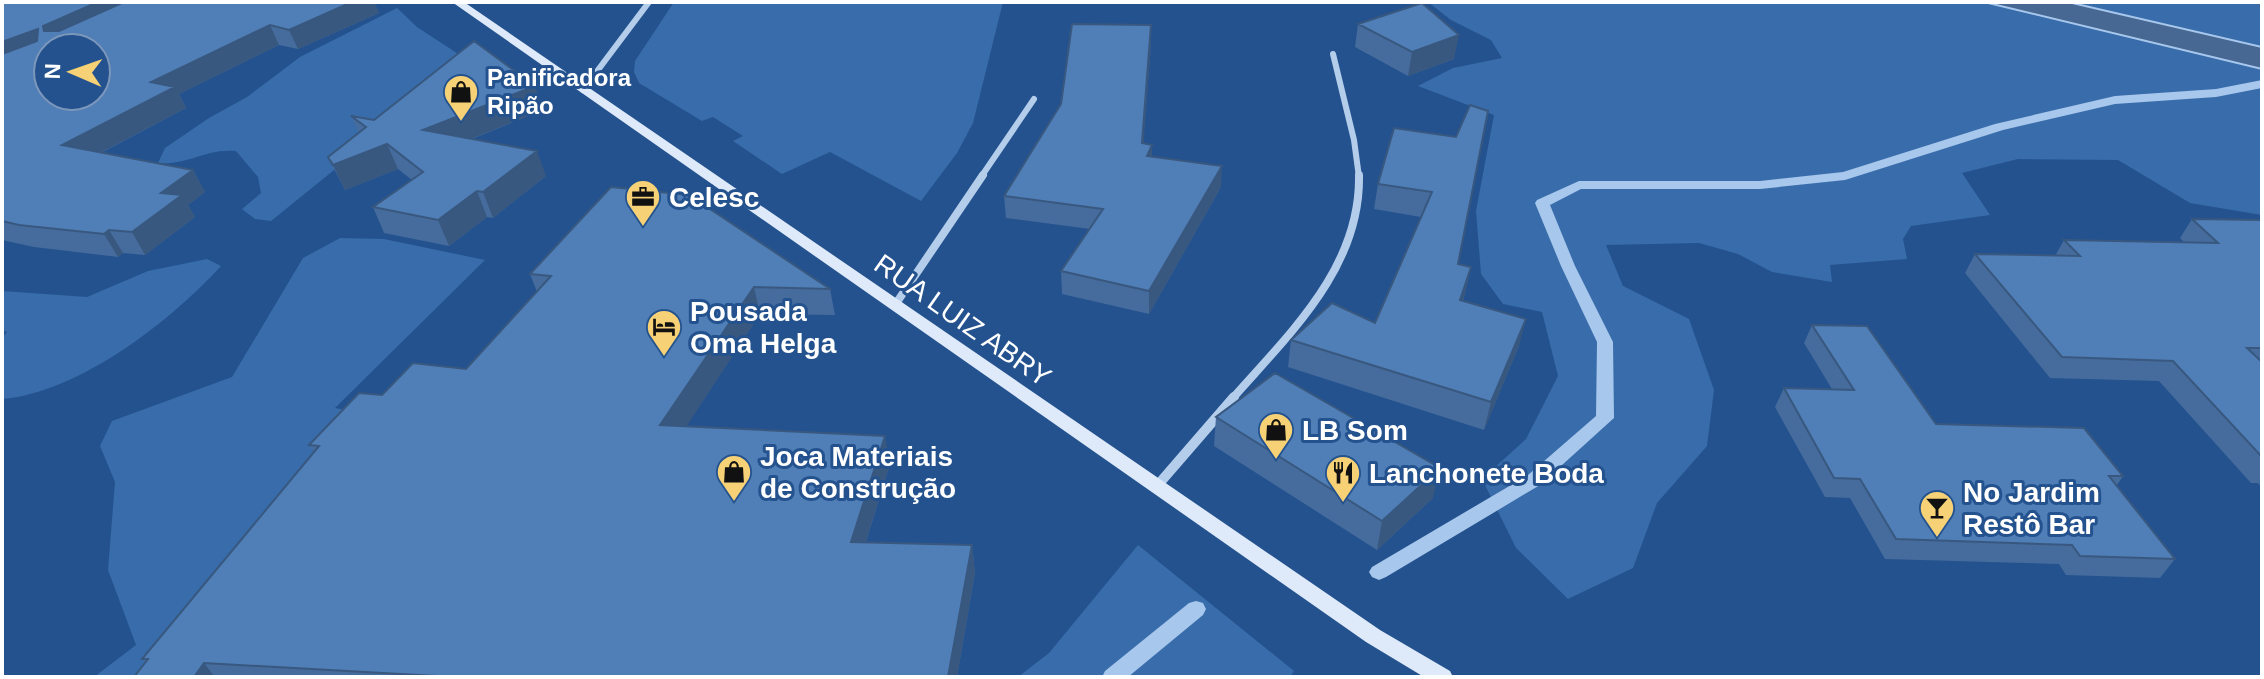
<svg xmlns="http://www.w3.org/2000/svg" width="2264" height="679" viewBox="0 0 2264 679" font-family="Helvetica,sans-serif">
  <rect width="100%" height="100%" fill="#24528e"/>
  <path fill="#386caa" d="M 674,2 L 1003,2 L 973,123 L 957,153 L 921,201 L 830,152 L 782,174 L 733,141 L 743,136 L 713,117 L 702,121 L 639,83 L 634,72 L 635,61 Z
    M 1428,2 L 1984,2 L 2262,69 L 2262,215 L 2190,203 L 2118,160 L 2018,159 L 1962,173 L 1990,215 L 1911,226 L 1903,239 L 1907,259 L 1830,265 L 1832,282 L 1772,272 L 1738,254 L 1699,243 L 1606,245 L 1623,286 L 1689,319 L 1714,390 L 1707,446 L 1657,503 L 1633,568 L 1568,599 L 1516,548 L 1482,479 L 1526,439 L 1558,376 L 1542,312 L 1503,304 L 1481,274 L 1476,211 L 1494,115 L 1418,86 L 1453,68 L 1502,58 L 1491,40 L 1451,20 Z
    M 2068,2 L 2262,2 L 2262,47 Z
    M 397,8 L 417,27 L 469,61 L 271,221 L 255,219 L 242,209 L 261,193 L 258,177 L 236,151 C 205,148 191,165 158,163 L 165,148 L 209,118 L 247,97 L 300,57 Z
    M 340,238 L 384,239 L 485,260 L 335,408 L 361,413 L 163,677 L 94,677 L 136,645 L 108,570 L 115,482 L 100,446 L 112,421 L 232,377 L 303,258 Z
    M 207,259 L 221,266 C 170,322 78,393 2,399 L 2,338 L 7,332 L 2,330 L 2,291 L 87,297 L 148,271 Z
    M 1138,545 L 1294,671 L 1290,677 L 1018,677 L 1049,653 Z"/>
  <path fill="#476892" stroke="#a7c7ec" stroke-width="2" d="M 1984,2 L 2068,2 L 2262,47 L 2262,69 Z"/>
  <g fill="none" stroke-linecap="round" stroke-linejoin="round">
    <path fill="#a7c7ec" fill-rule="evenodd" d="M 2262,80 L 2262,88 L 2216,97 L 2115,104 L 2003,130 L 1845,180 L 1760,189 L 1581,189 L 1550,205 L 1575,266 L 1613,342 L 1614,418 L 1540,485 L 1386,577 L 1379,580 L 1372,577 L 1369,572 L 1372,567 L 1528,475 L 1596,416 L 1597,342 L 1561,266 L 1535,203 L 1537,200 L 1579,181 L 1760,181 L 1843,172 L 1995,124 L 2115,96 L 2216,89 Z
      M 1196,601 L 1203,603 L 1206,609 L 1203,615 L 1128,677 L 1102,677 L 1105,671 L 1189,603 Z"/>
    <path stroke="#b3cdeb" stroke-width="6" d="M 1333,54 L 1354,140 L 1359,177
      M 583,90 L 649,2
      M 981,177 L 1034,99"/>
    <path stroke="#b3cdeb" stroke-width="8" d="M 895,305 L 983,175
      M 1232,399 C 1289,334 1361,268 1359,175"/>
    <path stroke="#b3cdeb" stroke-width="10" d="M 1157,486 L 1234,397"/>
    <path fill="#deeaf9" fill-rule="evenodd" d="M 452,2 L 464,2 L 1380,630 L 1450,671 L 1453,677 L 1424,677 L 1366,642 Z"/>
  </g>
  <path fill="#456c9d" d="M 2,2 L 374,2 L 379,13 L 298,49 L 279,45 L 179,94 L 186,108 L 101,153 L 193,170 L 205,192 L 188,205 L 195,217 L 145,255 L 123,253 L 118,257 L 34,247 L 2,240 Z
    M 1358,24 L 1454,59 L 1408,76 L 1355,47 Z
    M 1151,45 L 1143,143 L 1152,157 L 1221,187 L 1149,314 L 1062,294 L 1061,271 L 1090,229 L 1006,218 L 1004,196 Z
    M 543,110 L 472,139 L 546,176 L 493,218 L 487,217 L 449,246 L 384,233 L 373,207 L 412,180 L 398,169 L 345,190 L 328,157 L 359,132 L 351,116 L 374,120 Z
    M 1456,137 L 1458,264 L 1471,267 L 1463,301 L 1519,346 L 1484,430 L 1288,367 L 1291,340 L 1375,323 L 1421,217 L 1374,209 L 1378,184 Z
    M 2192,219 L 2262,220 L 2262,488 L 2258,483 L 2251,483 L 2159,381 L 2050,378 L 1965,273 L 1975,254 L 2055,256 L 2064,240 L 2184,242 L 2180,238 Z
    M 530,274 L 830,289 L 835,315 L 760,314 L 686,426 L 890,464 L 866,542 L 972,545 L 975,573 L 957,677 L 134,677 L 145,663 L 142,659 L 314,452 L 309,445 L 382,395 L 466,369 L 537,292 Z
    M 1812,325 L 1936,424 L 2123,476 L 2117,485 L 2175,559 L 2160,578 L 2066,575 L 2059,564 L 1885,559 L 1850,498 L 1825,497 L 1775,407 L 1784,388 L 1832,389 L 1804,343 Z
    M 1216,417 L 1433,498 L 1377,550 L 1214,446 Z"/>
  <path fill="#38587f" d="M 98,2 L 150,2 L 55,45 L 44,31 L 43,26 Z
    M 352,2 L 374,2 L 379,13 L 298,49 L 289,30 Z
    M 270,25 L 279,45 L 179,94 L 186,108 L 75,166 L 62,145 L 151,82 Z
    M 1151,25 L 1151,45 L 1142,165 L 1142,143 Z
    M 38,29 L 49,48 L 2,67 L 2,42 Z
    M 1459,35 L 1454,59 L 1408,76 L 1412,52 Z
    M 535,86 L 543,110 L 433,154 L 423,130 Z
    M 387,144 L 398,169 L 345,190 L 333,165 Z
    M 1152,145 L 1152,166 L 1147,156 Z
    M 537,151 L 546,176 L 493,218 L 483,192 Z
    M 1222,166 L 1221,187 L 1149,314 L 1149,291 Z
    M 193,170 L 205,192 L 188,205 L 195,217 L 145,255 L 132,232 L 161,193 Z
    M 477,191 L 487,217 L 449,246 L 438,220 Z
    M 109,230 L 123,253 L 118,257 L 104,234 Z
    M 1471,267 L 1465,294 L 1454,327 L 1460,300 Z
    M 754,287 L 760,314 L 669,453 L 660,425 Z
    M 1526,319 L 1519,346 L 1484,430 L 1491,402 Z
    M 885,436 L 890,464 L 857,570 L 851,542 Z
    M 1440,468 L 1433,498 L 1377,550 L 1382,521 Z
    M 972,545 L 975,573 L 957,677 L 948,677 Z
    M 204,663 L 215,677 L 194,677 Z"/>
  <path fill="#507eb6" stroke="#38587f" stroke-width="2" fill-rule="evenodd" d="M 2,2 L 98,2 L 43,26 L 44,31 L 59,31 L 124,2 L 352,2 L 289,30 L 270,25 L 151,82 L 175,87 L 62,145 L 193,170 L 161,193 L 182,195 L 132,232 L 109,230 L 104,234 L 19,225 L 2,221 L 2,54 L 37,41 L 38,29 L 2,42 ZM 48,48 L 96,48 L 96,96 L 48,96 Z
    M 1422,3 L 1459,35 L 1412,52 L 1358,24 Z
    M 1072,24 L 1151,25 L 1142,143 L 1152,145 L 1147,156 L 1222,166 L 1149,291 L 1061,271 L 1103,209 L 1004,196 L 1061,104 Z
    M 474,41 L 535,86 L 423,130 L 537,151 L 483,192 L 477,191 L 438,220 L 373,207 L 423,172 L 387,144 L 333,165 L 328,157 L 366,127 L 351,116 L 374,120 Z
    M 1470,105 L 1488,111 L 1458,264 L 1471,267 L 1460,300 L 1526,319 L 1491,402 L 1291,340 L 1332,303 L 1375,323 L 1432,192 L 1378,184 L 1394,128 L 1456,137 Z
    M 611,187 L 689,195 L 830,289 L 754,287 L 660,425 L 885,436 L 851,542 L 972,545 L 948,677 L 454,677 L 204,663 L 194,677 L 134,677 L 148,659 L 142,659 L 319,446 L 309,445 L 359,393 L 382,395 L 413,363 L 466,369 L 551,276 L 530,274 Z
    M 2192,219 L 2262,220 L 2262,348 L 2247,348 L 2262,362 L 2262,457 L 2173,361 L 2062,357 L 1975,254 L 2080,256 L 2064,240 L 2218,243 Z
    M 1812,325 L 1867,326 L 1936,424 L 2084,428 L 2123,476 L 2109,476 L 2175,559 L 2080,556 L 2072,545 L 1896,539 L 1860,479 L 1834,478 L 1784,388 L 1854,390 Z
    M 1275,373 L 1440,468 L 1382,521 L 1216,417 Z"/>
  <defs>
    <symbol id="shop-pin" viewBox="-11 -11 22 30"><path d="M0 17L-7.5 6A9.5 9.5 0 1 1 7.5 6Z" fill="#f6d176" stroke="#24528e"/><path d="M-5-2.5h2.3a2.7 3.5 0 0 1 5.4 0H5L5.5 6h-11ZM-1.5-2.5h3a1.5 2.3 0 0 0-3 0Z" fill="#111"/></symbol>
    <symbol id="office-pin" viewBox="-11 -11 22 30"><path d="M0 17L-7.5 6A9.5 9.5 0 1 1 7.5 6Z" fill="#f6d176" stroke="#24528e"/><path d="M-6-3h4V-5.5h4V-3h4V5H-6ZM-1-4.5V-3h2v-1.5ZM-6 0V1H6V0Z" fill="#111"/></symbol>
    <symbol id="hotel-pin" viewBox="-11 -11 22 30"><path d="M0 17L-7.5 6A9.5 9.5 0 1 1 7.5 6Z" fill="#f6d176" stroke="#24528e"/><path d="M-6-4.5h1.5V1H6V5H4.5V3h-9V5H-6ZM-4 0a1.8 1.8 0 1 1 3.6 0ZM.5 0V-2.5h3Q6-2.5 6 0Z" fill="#111"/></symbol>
    <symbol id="restaurant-pin" viewBox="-11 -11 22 30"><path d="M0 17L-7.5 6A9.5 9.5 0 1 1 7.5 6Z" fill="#f6d176" stroke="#24528e"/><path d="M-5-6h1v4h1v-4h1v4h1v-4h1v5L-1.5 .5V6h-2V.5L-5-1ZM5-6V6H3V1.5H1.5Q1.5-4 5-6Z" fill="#111"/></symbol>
    <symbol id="bar-pin" viewBox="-11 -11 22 30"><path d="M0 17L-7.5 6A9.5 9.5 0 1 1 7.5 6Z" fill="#f6d176" stroke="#24528e"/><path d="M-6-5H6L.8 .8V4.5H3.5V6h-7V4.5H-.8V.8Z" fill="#111"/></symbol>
  </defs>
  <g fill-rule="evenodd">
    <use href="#shop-pin" x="441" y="72" width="40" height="54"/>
    <use href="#office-pin" x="623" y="177" width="40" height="54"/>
    <use href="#hotel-pin" x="644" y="307" width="40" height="54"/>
    <use href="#shop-pin" x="1256" y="410" width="40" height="54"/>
    <use href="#shop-pin" x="714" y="452" width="40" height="54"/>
    <use href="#restaurant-pin" x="1323" y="453" width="40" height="54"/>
    <use href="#bar-pin" x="1917" y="488" width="40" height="54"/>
  </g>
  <g text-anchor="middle" stroke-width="6" stroke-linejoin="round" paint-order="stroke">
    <g font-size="24" font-weight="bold" fill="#fff" stroke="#24528e" text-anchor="start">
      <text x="487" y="86">Panificadora<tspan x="487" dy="28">Ripão</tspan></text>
    </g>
    <g font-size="28" font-weight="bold" fill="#fff" stroke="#24528e" text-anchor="start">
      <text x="669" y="207">Celesc</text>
      <text x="690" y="321">Pousada<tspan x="690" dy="32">Oma Helga</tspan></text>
      <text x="1302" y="440">LB Som</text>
      <text x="760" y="466">Joca Materiais<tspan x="760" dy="32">de Construção</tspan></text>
      <text x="1369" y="483">Lanchonete Boda</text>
      <text x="1963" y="502">No Jardim<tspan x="1963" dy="32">Restô Bar</tspan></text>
    </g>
    <g font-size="28" fill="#fff" stroke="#24528e">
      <text transform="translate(963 320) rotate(35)" y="10">RUA LUIZ ABRY</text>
    </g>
  </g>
  <rect width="2264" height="679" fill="none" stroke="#ffffff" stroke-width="8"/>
  <g transform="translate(72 72) rotate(272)"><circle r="38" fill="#24528e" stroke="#7c97bb" stroke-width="2"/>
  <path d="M0-6L14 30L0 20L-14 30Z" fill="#f6d176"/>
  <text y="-12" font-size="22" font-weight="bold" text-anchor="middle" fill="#ffffff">N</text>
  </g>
</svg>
